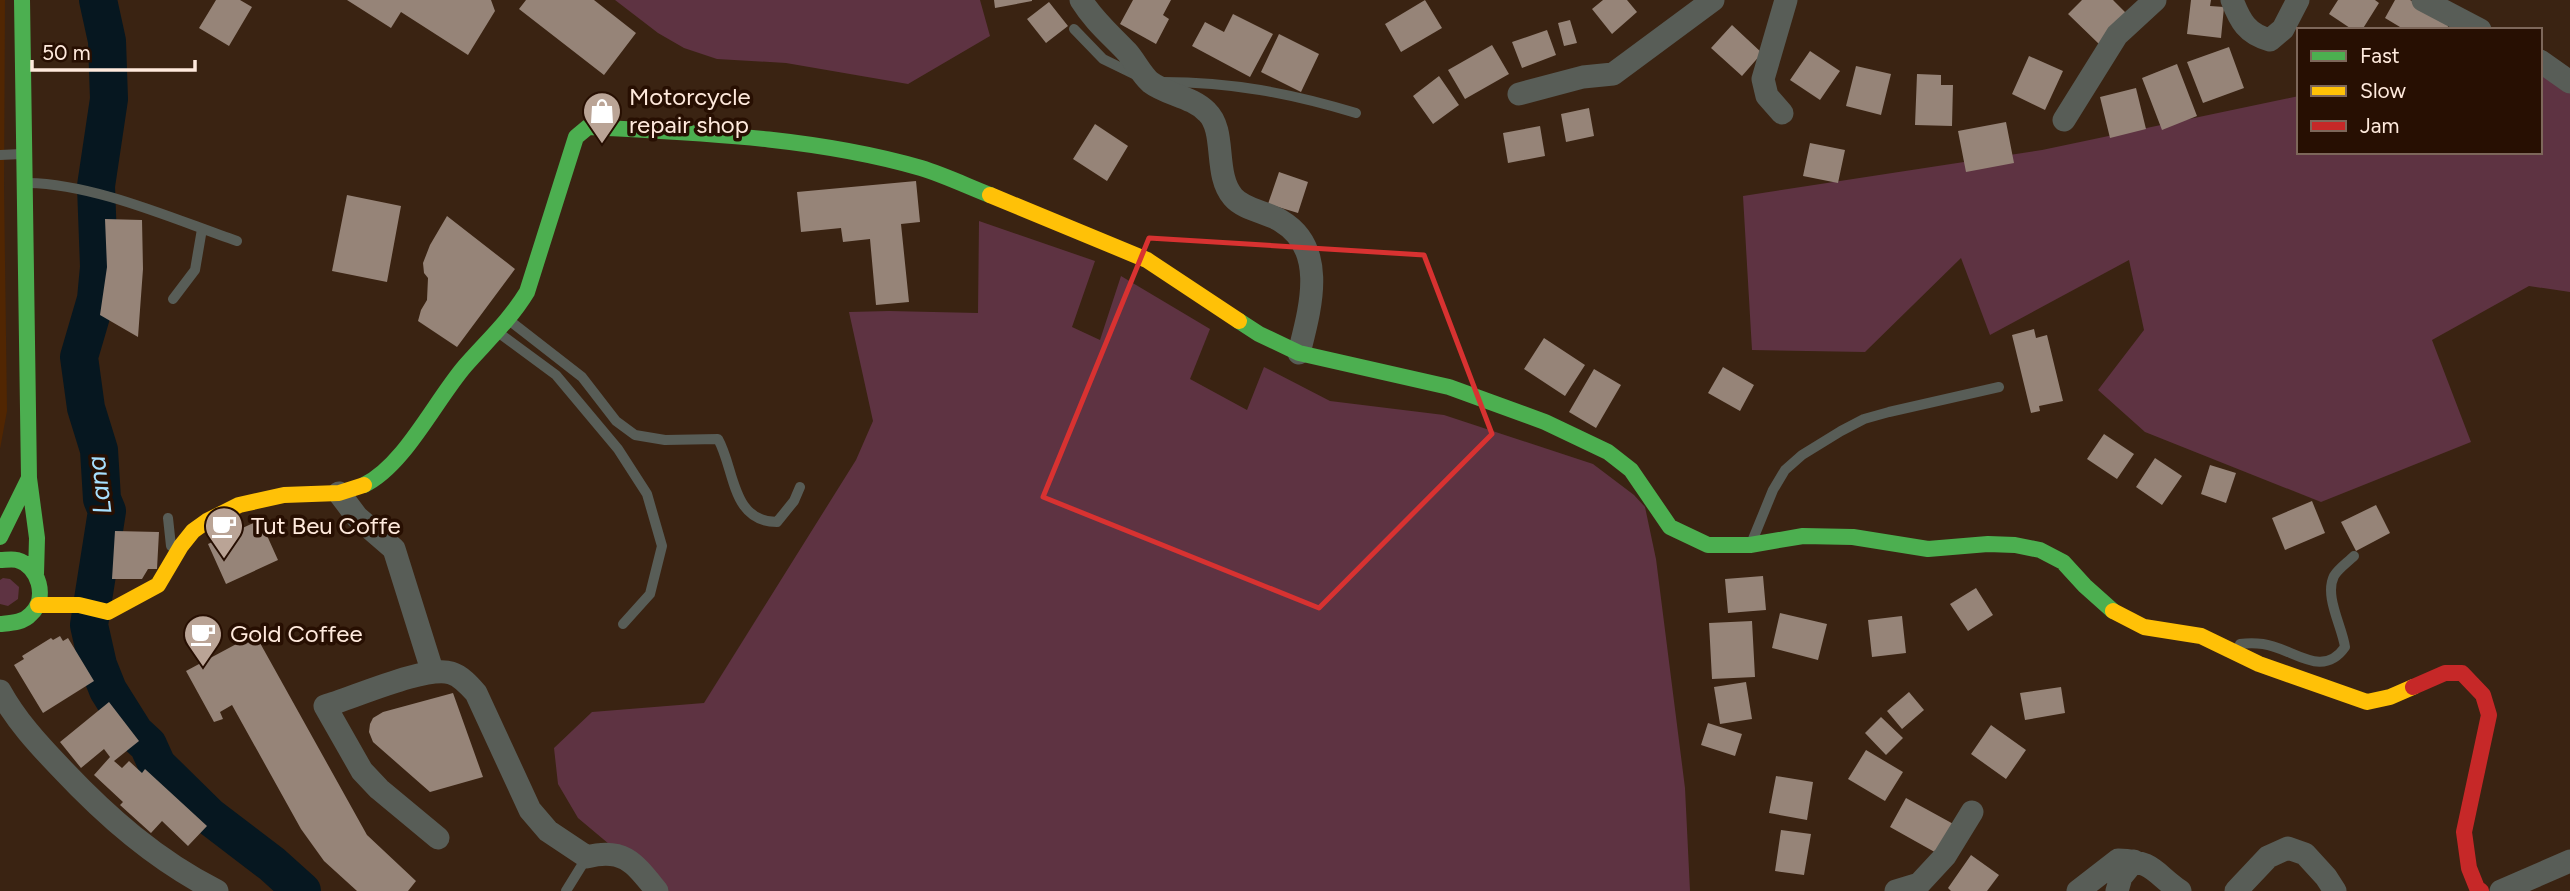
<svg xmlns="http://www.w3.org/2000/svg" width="2570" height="891" viewBox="0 0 2570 891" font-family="Figtree,sans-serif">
  <rect width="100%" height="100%" fill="#3a2312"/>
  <path fill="#512602" d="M 0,0 L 5,0 L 4,186 L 7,411 L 0,449 Z"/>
  <path fill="#5e3342" d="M 615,0 L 980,0 L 990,36 L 908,84 L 786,63 L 717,59 L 684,48 L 658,33 Z
    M 2540,67 L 2570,75 L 2570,292 L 2529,286 L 2432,340 L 2471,442 L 2321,502 L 2145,432 L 2098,390 L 2144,330 L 2129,260 L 1990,335 L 1961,258 L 1865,352 L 1752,350 L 1743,196 L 2042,150 L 2299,96 L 2299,152 L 2540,152 Z
    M 979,221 L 1095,261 L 1072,327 L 1100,340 L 1121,276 L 1210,329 L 1190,379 L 1247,410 L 1264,367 L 1330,401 L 1444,415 L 1593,464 L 1634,495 L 1645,507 L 1656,559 L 1685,788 L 1690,891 L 665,891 L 578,818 L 558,784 L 554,748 L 592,712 L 704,703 L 856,460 L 873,421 L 849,312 L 889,311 L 978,313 Z
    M 3,578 L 10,579 L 19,587 L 18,599 L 8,606 L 0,604 L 0,580 Z"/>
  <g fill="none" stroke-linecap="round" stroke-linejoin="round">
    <path stroke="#061720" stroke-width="38" d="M 98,0 L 107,41 L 109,99 L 96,186 L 99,267 L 96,299 L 79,357 L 86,408 L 99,450 L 102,499 L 107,511 L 89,625 L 98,665 L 108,690 L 135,733 L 148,745 L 157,765 L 209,816 L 272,864 L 302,891"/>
  </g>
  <path fill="#968478" d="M 216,0 L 240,0 L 252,7 L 229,46 L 199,28 Z
    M 347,0 L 491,0 L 495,11 L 468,55 L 401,12 L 391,28 Z
    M 526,0 L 594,0 L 636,33 L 604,75 L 519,9 Z
    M 994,0 L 1032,0 L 1032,1 L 995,8 Z
    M 1133,0 L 1171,0 L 1163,15 L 1169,19 L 1156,44 L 1120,24 Z
    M 1425,0 L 1442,28 L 1401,52 L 1385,24 Z
    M 1603,0 L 1627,0 L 1637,12 L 1612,34 L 1592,9 Z
    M 2082,0 L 2113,0 L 2127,14 L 2099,44 L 2068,14 Z
    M 2191,0 L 2211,0 L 2210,6 L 2224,7 L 2221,38 L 2187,34 Z
    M 2338,0 L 2375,0 L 2379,3 L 2362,30 L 2353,30 L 2329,14 Z
    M 2395,0 L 2410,0 L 2450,23 L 2446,30 L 2405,30 L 2385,18 Z
    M 1049,2 L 1068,26 L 1046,43 L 1027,19 Z
    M 1233,14 L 1273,34 L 1250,77 L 1192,46 L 1205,22 L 1224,32 Z
    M 1570,20 L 1577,43 L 1564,46 L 1558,23 Z
    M 1732,25 L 1762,53 L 1742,76 L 1711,48 Z
    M 1547,30 L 1556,55 L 1522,68 L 1512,42 Z
    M 1279,34 L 1319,54 L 1301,92 L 1261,72 Z
    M 1492,45 L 1509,74 L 1465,99 L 1448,70 Z
    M 2229,47 L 2244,88 L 2203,103 L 2187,62 Z
    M 1810,51 L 1840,71 L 1820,100 L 1790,80 Z
    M 2029,56 L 2063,71 L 2045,110 L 2012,94 Z
    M 2177,64 L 2197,116 L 2162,130 L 2142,78 Z
    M 1856,66 L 1891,74 L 1881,115 L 1846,106 Z
    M 1917,74 L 1941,75 L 1941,85 L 1953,85 L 1952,126 L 1915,125 Z
    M 1439,76 L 1459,105 L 1433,124 L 1413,96 Z
    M 2136,88 L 2146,129 L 2110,138 L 2100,97 Z
    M 1589,108 L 1594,136 L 1566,142 L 1561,114 Z
    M 2006,122 L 2014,163 L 1966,172 L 1958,131 Z
    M 1095,124 L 1128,146 L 1107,181 L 1073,159 Z
    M 1540,126 L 1545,156 L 1508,163 L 1503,133 Z
    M 1810,143 L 1845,150 L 1838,183 L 1803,176 Z
    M 1279,172 L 1308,182 L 1298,213 L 1268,204 Z
    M 916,181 L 920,222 L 901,224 L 909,302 L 876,305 L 870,239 L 843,242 L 841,228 L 801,232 L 797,192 Z
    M 347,195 L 401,206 L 387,282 L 332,271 Z
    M 447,216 L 515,269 L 457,347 L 418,321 L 421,310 L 427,300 L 428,278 L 424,273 L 423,263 L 430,245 Z
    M 105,219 L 142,220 L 143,269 L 138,337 L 100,315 L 107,267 Z
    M 2034,329 L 2036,338 L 2047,335 L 2063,401 L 2039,406 L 2040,411 L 2031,413 L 2012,335 Z
    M 1544,338 L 1585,365 L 1565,396 L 1524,369 Z
    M 1723,367 L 1754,385 L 1740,411 L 1708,393 Z
    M 1594,369 L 1621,385 L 1596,428 L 1569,412 Z
    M 2104,434 L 2134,454 L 2117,479 L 2087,459 Z
    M 2155,458 L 2182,476 L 2162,505 L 2136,487 Z
    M 2210,465 L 2236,473 L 2226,503 L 2201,494 Z
    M 2312,501 L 2325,533 L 2285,550 L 2272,518 Z
    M 2376,505 L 2390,533 L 2356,551 L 2341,522 Z
    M 260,520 L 278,560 L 226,584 L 208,544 Z
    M 115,531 L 159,532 L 157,569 L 148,569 L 142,579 L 112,579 Z
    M 1763,576 L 1766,610 L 1728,613 L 1725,579 Z
    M 1976,588 L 1993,615 L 1968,631 L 1950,604 Z
    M 1780,613 L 1827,624 L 1818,660 L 1772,648 Z
    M 1902,616 L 1906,653 L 1872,657 L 1868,620 Z
    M 1752,621 L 1755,677 L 1712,679 L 1709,623 Z
    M 255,634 L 367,835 L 416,881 L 408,891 L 357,891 L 324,861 L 301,829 L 232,705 L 220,712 L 223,719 L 214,722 L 186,671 Z
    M 60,636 L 63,641 L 68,638 L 94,681 L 43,713 L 14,665 L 24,659 L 22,656 L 51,638 L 53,640 Z
    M 1746,682 L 1752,719 L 1720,724 L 1714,687 Z
    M 2061,687 L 2065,713 L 2025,720 L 2020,693 Z
    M 1909,692 L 1924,710 L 1902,729 L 1887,711 Z
    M 453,693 L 483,777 L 430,792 L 373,742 L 369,732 L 370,724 L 373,718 L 383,712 Z
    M 109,702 L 139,741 L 114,761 L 122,768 L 129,761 L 142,773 L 145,769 L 207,826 L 188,846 L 162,821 L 151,833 L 120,805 L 123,802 L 94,775 L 110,757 L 104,749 L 81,768 L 60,742 Z
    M 1881,717 L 1903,738 L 1886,755 L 1865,733 Z
    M 1708,723 L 1742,734 L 1735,756 L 1701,745 Z
    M 1991,725 L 2026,750 L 2006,779 L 1971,754 Z
    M 1866,750 L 1903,772 L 1885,801 L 1848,779 Z
    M 1776,776 L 1813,782 L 1807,820 L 1769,813 Z
    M 1906,798 L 1957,826 L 1940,855 L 1890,827 Z
    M 1781,830 L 1811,834 L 1804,875 L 1775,871 Z
    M 1971,855 L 1999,875 L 1987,891 L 1951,891 L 1948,888 Z"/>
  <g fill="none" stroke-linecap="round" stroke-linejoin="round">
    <path stroke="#585d57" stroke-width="10" d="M 1074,29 L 1103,59 L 1140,77
      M 1163,82 C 1231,82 1290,93 1356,113
      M 0,155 L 22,154
      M 28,183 C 95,184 173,219 237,241
      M 173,299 L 195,270 L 202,229
      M 510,321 L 582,377 L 616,421 L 635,435 L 665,440 L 718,439 C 735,469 731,522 777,522 L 794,501 L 800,487
      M 499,333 L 556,375 L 618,449 L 647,494 L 662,546 L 650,594 L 623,624
      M 168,518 L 171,546
      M 1753,539 L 1773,490 L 1785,470 L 1802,455 L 1841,431 L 1864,419 L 1889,412 L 1999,387
      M 2240,644 C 2247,643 2256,643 2263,644 C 2293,648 2322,680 2345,647 C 2342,626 2324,596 2334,576 C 2338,569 2348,562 2354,556
      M 566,891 L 587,857"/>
    <path stroke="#585d57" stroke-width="23" d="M 1081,0 C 1094,21 1111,35 1127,52 C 1135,61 1141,74 1150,82 C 1167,95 1191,96 1207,112 C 1227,131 1213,174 1233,197 C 1244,210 1267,212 1281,221 C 1328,249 1310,309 1299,353
      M 2232,0 C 2240,21 2247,34 2270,40 L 2283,29 L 2298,0
      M 2423,0 L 2480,30
      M 2540,61 L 2570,82
      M 1519,94 L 1583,77 L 1613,74 L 1713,0
      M 1782,113 L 1767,96 L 1763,79 L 1786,0
      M 2064,120 L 2117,35 L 2155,0
      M 339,493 L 357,517 L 394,549 L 432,670
      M 0,691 C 16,720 37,743 60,767 C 107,817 156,860 217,891
      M 438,838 L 379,789 L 362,771 L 325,706 C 353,698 426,665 451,673 C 461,676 469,685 476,693 L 530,810 L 548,831 L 587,857 C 624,847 635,864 657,891
      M 1896,891 L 1919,884 L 1945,856 L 1972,812
      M 2078,891 L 2118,860 C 2154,861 2154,873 2180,891
      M 2117,891 L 2121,877 L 2134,861
      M 2236,891 L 2268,857 L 2288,848 L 2305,854 L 2326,877 L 2335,891
      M 2501,891 L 2570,861"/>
    <path stroke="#4caf50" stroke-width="16" d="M 22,0 L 29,478 L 37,538 L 36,574
      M 1239,321 L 1259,334 L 1299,353 L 1449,387 L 1545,422 L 1608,452 L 1631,470 L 1670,527 L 1708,545 L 1750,545 L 1803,536 L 1853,537 L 1928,549 L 1988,544 L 2015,545 L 2040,550 L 2063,562 L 2085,586 L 2113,611
      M 364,485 C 404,466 435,401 465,366 C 486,342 510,320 527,292 L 576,137 L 588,127 C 698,133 814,137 921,168 C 944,175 967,186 990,195
      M 0,537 L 29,478
      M 0,560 C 5,560 12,559 17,560 C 39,566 48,598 31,614 C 23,623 11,623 0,624"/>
    <path stroke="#ffc107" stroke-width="16" d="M 990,195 L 1147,260 L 1239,321
      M 38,605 L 79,605 L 108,612 L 158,585 L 181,546 L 193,531 L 207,521 L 239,505 L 284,495 L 339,493 L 364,485
      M 2113,611 L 2144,627 L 2201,636 L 2259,664 L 2367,702 L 2390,697 L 2413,687"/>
    <path stroke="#c62828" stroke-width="16" d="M 2413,687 L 2445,673 L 2462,673 L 2483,695 L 2489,715 L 2464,832 L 2469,868 L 2477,888 L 2481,891"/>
  </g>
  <path fill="none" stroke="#d83231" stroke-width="5" stroke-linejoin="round" d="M 1149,238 L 1424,255 L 1492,434 L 1319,608 L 1043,497 Z"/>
  <defs>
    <symbol id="shop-pin" viewBox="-11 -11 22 30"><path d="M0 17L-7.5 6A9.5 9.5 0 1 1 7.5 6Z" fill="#baa496" stroke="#270f02"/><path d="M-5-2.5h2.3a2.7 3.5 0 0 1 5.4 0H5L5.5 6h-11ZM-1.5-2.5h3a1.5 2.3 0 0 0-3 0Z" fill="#fff"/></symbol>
    <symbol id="cafe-pin" viewBox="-11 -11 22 30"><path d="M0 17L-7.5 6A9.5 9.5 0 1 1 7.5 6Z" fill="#baa496" stroke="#270f02"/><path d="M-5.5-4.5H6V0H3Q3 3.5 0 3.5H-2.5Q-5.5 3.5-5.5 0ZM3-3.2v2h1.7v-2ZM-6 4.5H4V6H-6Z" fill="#fff"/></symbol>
  </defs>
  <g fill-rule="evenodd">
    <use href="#shop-pin" x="580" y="89" width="44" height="60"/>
    <use href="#cafe-pin" x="202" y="504" width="44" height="60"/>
    <use href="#cafe-pin" x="181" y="612" width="44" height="60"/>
  </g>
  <g text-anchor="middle" stroke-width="7" stroke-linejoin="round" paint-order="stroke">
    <g font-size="24" fill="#ffeadd" stroke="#270f02" text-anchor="start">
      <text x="629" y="105">Motorcycle<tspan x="629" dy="28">repair shop</tspan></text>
      <text x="251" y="534">Tut Beu Coffe</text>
      <text x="230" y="642">Gold Coffee</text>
    </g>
    <g font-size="26" font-style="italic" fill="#a7e0ff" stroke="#270f02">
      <text transform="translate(99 485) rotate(-97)" y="9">Lana</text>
    </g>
  </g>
  <rect x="2297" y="28" width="245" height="126" fill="#270f02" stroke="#7d675a" stroke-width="2"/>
  <rect x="2311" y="51" width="35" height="10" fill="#4caf50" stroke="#7d675a" stroke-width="2"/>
  <text x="2360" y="63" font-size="21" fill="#ffeadd">Fast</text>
  <rect x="2311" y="86" width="35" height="10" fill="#ffc107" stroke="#7d675a" stroke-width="2"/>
  <text x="2360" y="98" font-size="21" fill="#ffeadd">Slow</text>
  <rect x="2311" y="121" width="35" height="10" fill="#c62828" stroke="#7d675a" stroke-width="2"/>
  <text x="2360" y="133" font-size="21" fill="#ffeadd">Jam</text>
  <path d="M32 60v10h163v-10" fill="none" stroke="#ffeadd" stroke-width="3.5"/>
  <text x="42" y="60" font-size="21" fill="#ffeadd" stroke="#270f02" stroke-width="5" paint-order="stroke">50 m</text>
</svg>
